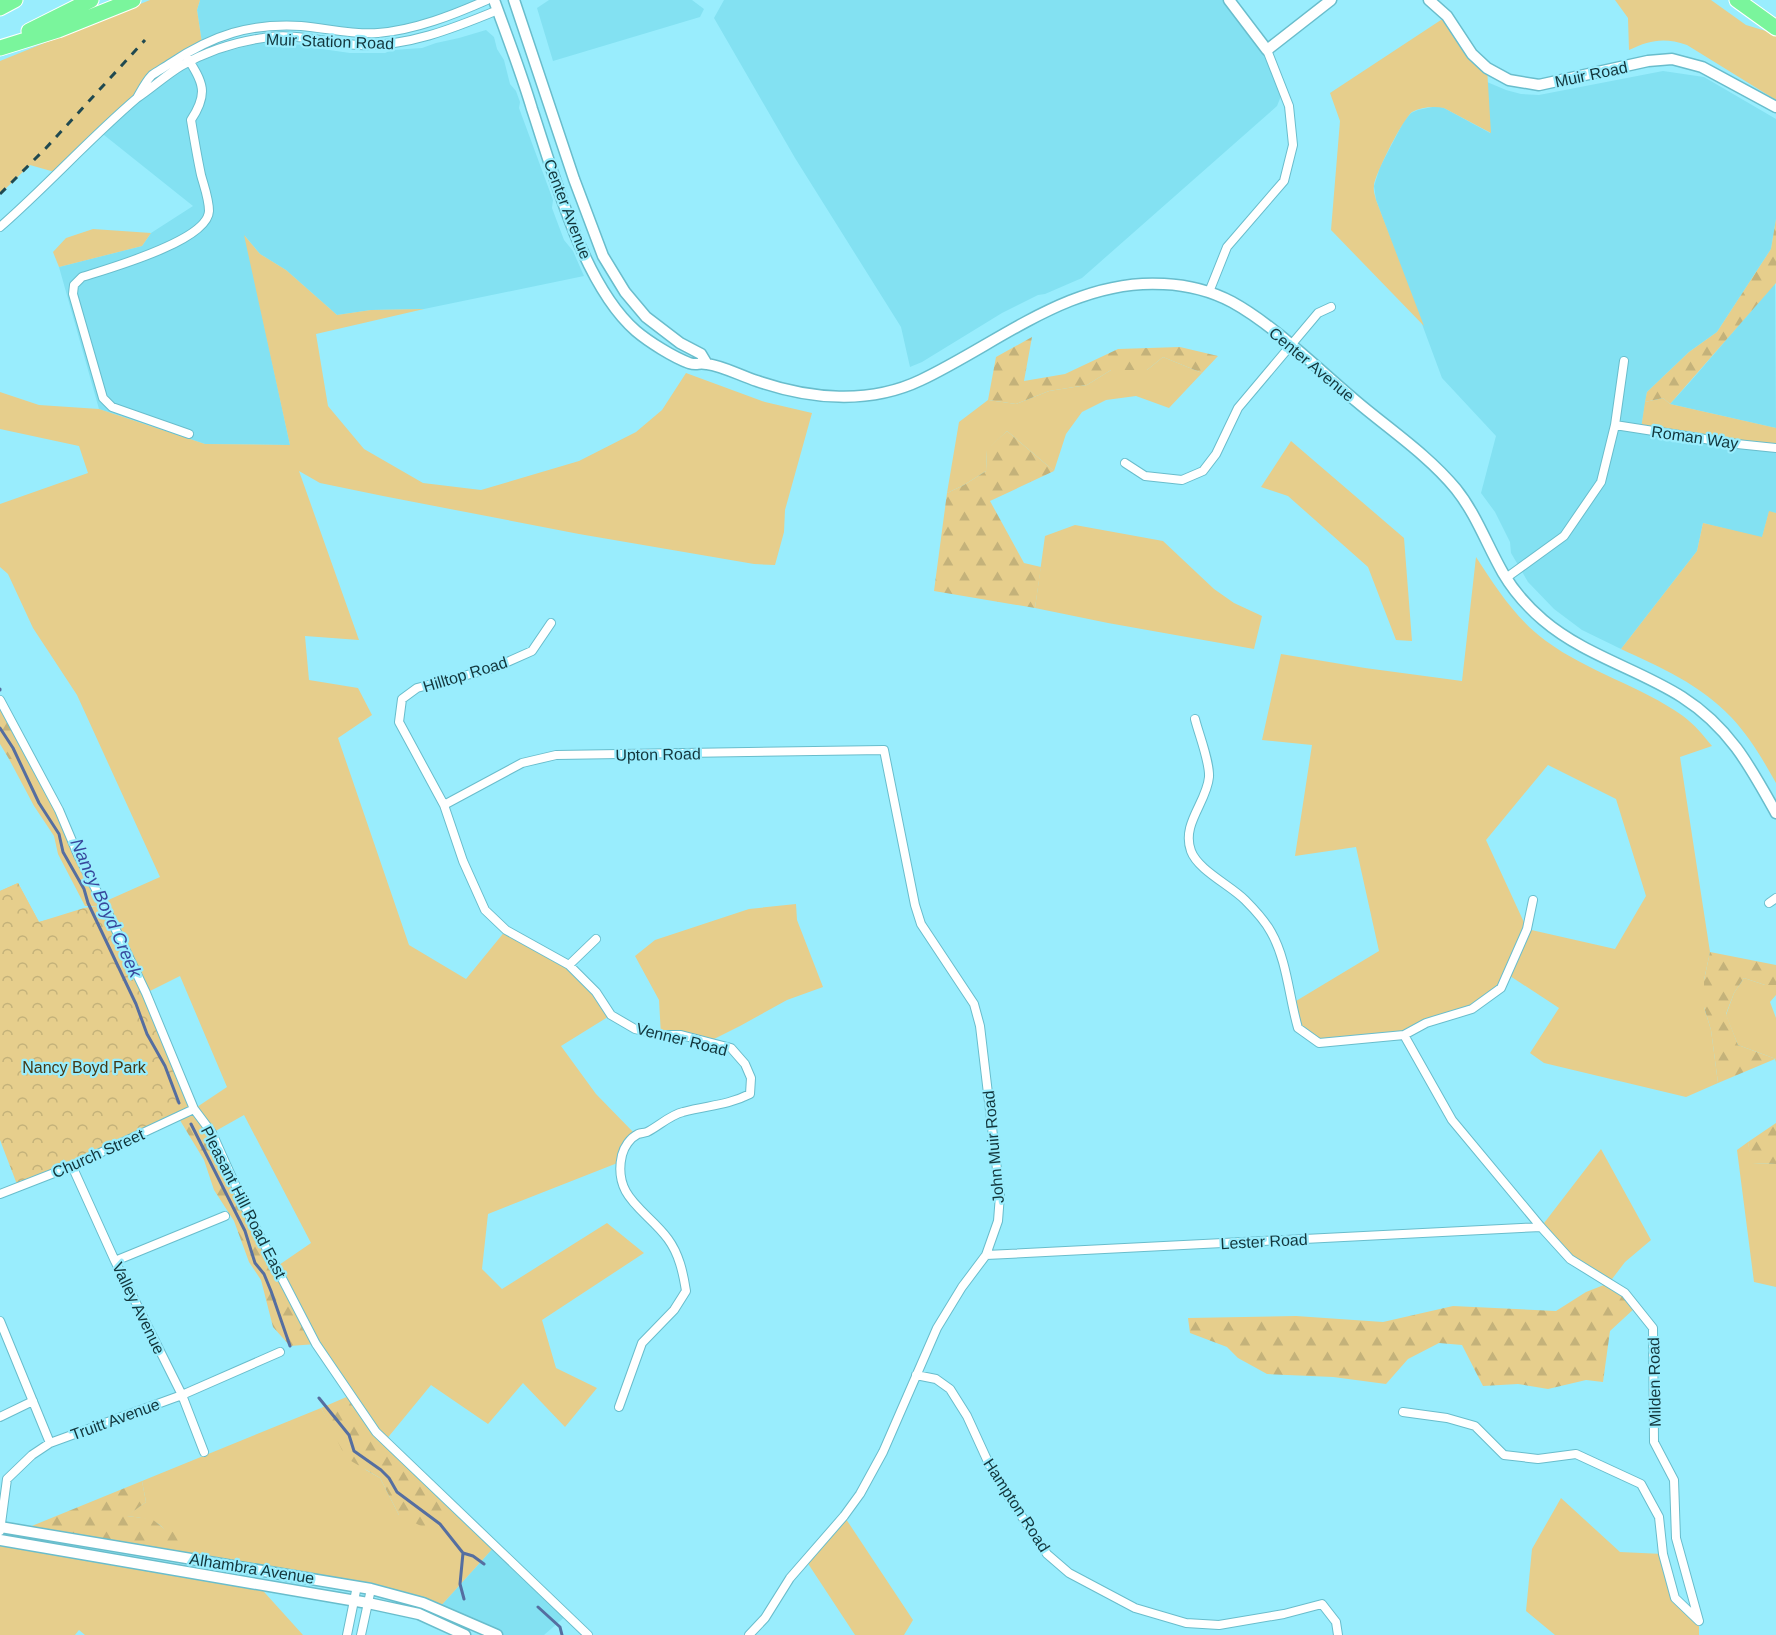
<svg xmlns="http://www.w3.org/2000/svg" width="1776" height="1635" viewBox="0 0 1776 1635" font-family="Helvetica,sans-serif">
  <defs>
    <pattern id="forest-firs" width="22" height="20" patternUnits="userSpaceOnUse" patternTransform="scale(1.5)"><rect width="22" height="20" fill="#e6ce8c"/><path d="M5 1l3.5 6h-7zM16 11l3.5 6h-7z" fill="#c4b27a"/></pattern>
    <pattern id="park-crowns" width="20" height="18" patternUnits="userSpaceOnUse" patternTransform="scale(1.5)"><rect width="20" height="18" fill="#e6ce8c"/><path d="M2 6a3 3 0 1 1 6 0M12 15a3 3 0 1 1 6 0" fill="none" stroke="#c4b27a"/></pattern>
  </defs>
  <rect width="100%" height="100%" fill="#99edfd"/>
  <path fill="#83e1f2" d="M 200,0 L 487,0 L 467,9 L 377,34 L 271,26 L 202,43 L 197,10 Z
    M 549,0 L 692,0 L 704,9 L 700,17 L 553,61 L 537,8 Z
    M 724,0 L 1229,0 L 1267,50 L 1283,91 L 1277,106 L 1082,278 L 1045,294 L 1038,295 L 1002,313 L 922,362 L 910,367 L 901,327 L 795,158 L 714,18 Z
    M 486,30 L 494,37 L 497,49 L 504,60 L 510,84 L 516,91 L 520,102 L 519,108 L 553,200 L 552,208 L 564,240 L 573,251 L 584,276 L 424,309 L 371,310 L 337,315 L 286,270 L 260,254 L 245,236 L 290,445 L 205,444 L 99,409 L 59,267 L 142,246 L 151,233 L 193,206 L 99,131 L 180,66 L 224,47 L 225,52 L 259,43 L 307,45 L 315,46 L 315,48 L 350,53 L 385,53 L 392,50 L 422,48 L 436,43 L 459,38 Z
    M 1663,71 L 1704,77 L 1776,119 L 1776,219 L 1771,249 L 1717,332 L 1689,352 L 1647,392 L 1641,429 L 1776,448 L 1776,513 L 1769,512 L 1762,538 L 1703,523 L 1697,551 L 1621,649 L 1582,630 L 1554,609 L 1528,582 L 1511,553 L 1510,542 L 1495,512 L 1481,493 L 1496,436 L 1442,378 L 1376,200 L 1374,186 L 1380,167 L 1404,121 L 1411,113 L 1418,110 L 1437,106 L 1444,108 L 1490,133 L 1487,82 L 1506,90 L 1521,94 L 1539,95 Z
    M 1775,283 L 1776,428 L 1670,404 L 1690,382 Z
    M 495,1546 L 567,1615 L 544,1635 L 497,1635 L 438,1609 Z"/>
  <path fill="#e6ce8c" fill-rule="evenodd" d="M 150,0 L 200,0 L 197,10 L 202,43 L 151,76 L 137,98 L 58,173 L 30,165 L 0,194 L 0,61 Z
    M 1615,0 L 1711,0 L 1746,25 L 1776,34 L 1776,100 L 1687,45 C 1664,37 1650,40 1629,50 L 1628,18 Z
    M 1447,16 L 1487,68 L 1491,133 L 1444,108 C 1434,106 1421,107 1412,112 C 1403,119 1375,174 1374,186 C 1373,191 1375,195 1376,200 L 1424,326 L 1331,230 L 1340,121 L 1330,93 Z
    M 93,229 L 151,233 L 142,246 L 59,267 L 53,252 L 66,238 Z
    M 244,235 L 260,254 L 286,270 L 337,315 L 371,310 L 424,309 L 316,334 L 328,406 L 364,449 L 423,483 L 481,490 L 579,461 L 636,432 L 662,410 L 686,373 L 765,402 L 812,413 L 785,510 L 784,532 L 775,565 L 754,564 L 579,534 L 383,496 L 320,483 L 299,471 L 359,640 L 305,636 L 309,680 L 358,688 L 372,715 L 338,738 L 409,945 L 466,979 L 506,930 L 569,965 L 611,1015 L 561,1046 L 596,1094 L 636,1135 L 620,1162 L 488,1214 L 482,1269 L 502,1289 L 607,1223 L 644,1253 L 542,1320 L 556,1368 L 597,1388 L 565,1427 L 523,1383 L 488,1424 L 431,1385 L 385,1441 L 316,1344 L 276,1267 L 311,1243 L 244,1115 L 212,1133 L 194,1109 L 227,1087 L 180,976 L 146,993 L 104,999 L 0,891 L 18,883 L 39,922 L 100,906 L 85,906 L 58,854 L 54,836 L 34,806 L 9,759 L 32,759 C 40,774 49,789 56,805 C 65,828 84,893 104,905 L 106,901 L 160,877 L 77,695 L 33,628 L 8,574 L 0,567 L 0,504 L 88,473 L 79,446 L 0,429 L 0,392 L 39,405 L 99,409 L 205,444 L 290,445 Z
    M 1163,357 L 1202,373 L 1169,408 L 1136,396 L 1106,400 L 1082,412 L 1066,434 L 1054,471 L 1007,431 L 987,450 L 986,471 L 964,485 L 947,493 L 959,422 L 988,400 L 1016,404 L 1049,391 L 1087,385 L 1111,370 L 1147,370 Z
    M 1663,398 L 1670,404 L 1776,428 L 1776,448 L 1641,429 L 1645,402 Z
    M 1291,441 L 1404,538 L 1412,641 L 1396,640 L 1368,567 L 1288,496 L 1261,487 Z
    M 1769,511 L 1776,513 L 1776,783 C 1763,760 1750,737 1731,717 C 1701,685 1660,667 1621,649 L 1697,551 L 1703,523 L 1762,537 Z
    M 1075,525 L 1163,541 L 1214,589 L 1234,603 L 1262,616 L 1254,649 L 1108,623 L 1035,608 L 1045,536 Z
    M 1476,557 C 1496,588 1516,619 1546,641 C 1588,672 1641,686 1683,716 C 1695,725 1703,735 1712,746 L 1680,757 L 1710,952 L 1704,980 L 1704,1007 L 1711,1030 L 1718,1083 L 1686,1097 L 1544,1063 L 1530,1053 L 1559,1008 L 1507,974 L 1501,988 L 1472,1009 L 1404,1035 L 1319,1043 L 1298,1028 L 1291,1004 L 1379,951 L 1356,847 L 1295,856 L 1312,745 L 1262,740 L 1281,654 L 1365,668 L 1462,681 ZM 1548,765 L 1616,799 L 1646,896 L 1615,949 L 1527,929 L 1486,840 Z
    M 796,904 L 797,920 L 823,987 L 787,1000 L 740,1026 L 708,1042 L 661,1035 L 659,1000 L 635,956 L 655,940 L 749,909 Z
    M 1744,978 L 1765,985 L 1776,985 L 1776,995 L 1770,1002 L 1776,1018 L 1776,1059 L 1738,1045 L 1726,1015 L 1734,993 Z
    M 1748,1142 L 1752,1163 L 1776,1164 L 1776,1287 L 1754,1282 L 1737,1150 Z
    M 1601,1149 L 1651,1240 L 1625,1262 L 1609,1283 L 1570,1259 L 1541,1227 Z
    M 321,1408 L 332,1428 L 366,1470 L 380,1478 L 399,1515 L 454,1507 L 495,1546 L 438,1609 L 423,1603 L 180,1556 C 163,1524 163,1520 126,1516 L 146,1502 L 142,1481 Z
    M 1561,1498 L 1620,1552 L 1663,1554 L 1675,1597 L 1699,1621 L 1699,1635 L 1555,1635 L 1526,1611 L 1532,1549 Z
    M 844,1516 L 913,1620 L 904,1635 L 855,1635 L 805,1559 Z
    M 0,1540 L 256,1583 L 303,1635 L 85,1635 L 79,1630 L 75,1635 L 0,1635 Z"/>
  <path fill="url(#forest-firs)" d="M 1776,219 L 1776,283 L 1670,404 L 1663,398 L 1645,402 L 1647,392 L 1689,352 L 1717,332 L 1771,249 Z
    M 1032,337 L 1024,381 L 1065,374 L 1118,349 L 1180,347 L 1218,356 L 1202,373 L 1163,357 L 1147,370 L 1111,370 L 1087,385 L 1049,391 L 1016,404 L 988,400 L 996,357 Z
    M 1007,431 L 1054,471 L 990,501 L 1024,563 L 1041,567 L 1035,608 L 934,591 L 947,493 L 964,485 L 986,471 L 987,449 Z
    M 4,707 L 32,759 L 9,759 L 0,744 L 0,709 Z
    M 1710,952 L 1776,965 L 1776,985 L 1765,985 L 1744,978 L 1734,993 L 1726,1014 L 1738,1045 L 1776,1059 L 1776,1062 L 1775,1059 L 1718,1083 L 1711,1030 L 1704,1007 L 1704,980 Z
    M 0,1051 L 194,1109 L 212,1133 L 316,1344 L 290,1346 L 273,1327 L 261,1280 L 249,1262 L 234,1221 L 214,1190 L 204,1160 L 178,1117 Z
    M 1776,1123 L 1776,1164 L 1751,1163 L 1748,1142 Z
    M 1609,1283 L 1636,1307 L 1610,1331 L 1603,1382 L 1586,1380 L 1548,1389 L 1518,1384 L 1483,1386 L 1462,1345 L 1439,1343 L 1408,1359 L 1386,1384 L 1333,1377 L 1267,1374 L 1238,1358 L 1227,1347 L 1190,1333 L 1188,1318 L 1296,1316 L 1383,1322 L 1453,1306 L 1556,1311 L 1586,1292 Z
    M 351,1395 L 376,1432 L 454,1507 L 447,1525 L 433,1532 L 399,1515 L 380,1478 L 346,1458 L 321,1408 Z
    M 142,1481 L 146,1502 L 127,1516 L 152,1519 L 167,1531 L 184,1533 L 180,1556 L 22,1530 Z"/>
  <path fill="url(#park-crowns)" d="M 18,883 L 39,922 L 84,908 L 104,905 L 194,1109 L 18,1187 L 0,1140 L 0,891 Z"/>
  <g fill="none" stroke-linecap="round" stroke-linejoin="round">
    <path stroke="#556ea0" stroke-width="3" d="M 0,689 L 0,690
      M 0,728 L 13,748 L 39,803 L 59,834 L 63,852 L 84,889 L 88,903 L 136,1004 L 147,1034 L 165,1066 L 179,1103
      M 191,1124 L 245,1231 L 255,1263 L 264,1274 L 271,1291 L 290,1346
      M 319,1398 L 349,1435 L 354,1451 L 381,1470 L 389,1478 L 397,1492 L 440,1524 L 463,1553 L 473,1556 L 484,1564
      M 463,1553 L 460,1584 L 464,1599
      M 538,1607 L 560,1627 L 562,1635"/>
    <defs>
      <path id="minor" d="M 487,0 C 453,15 415,30 378,33 C 353,35 326,28 301,26 C 250,23 213,35 171,63 C 165,67 158,71 152,75 C 146,81 141,91 137,98 C 152,88 166,75 181,66 C 205,52 235,42 263,38 C 294,32 326,43 358,45 C 407,47 452,29 498,10
        M 187,57 C 203,83 209,93 191,120 C 194,138 197,156 201,175 C 204,186 209,199 209,211 C 208,241 107,269 82,277 L 74,285 L 73,294 L 103,398 L 112,407 L 189,434
        M 0,227 C 47,186 89,139 137,98
        M 1209,292 L 1227,247 L 1284,181 L 1293,145 L 1289,106 L 1267,50
        M 1615,425 L 1737,444 L 1776,448
        M 1125,463 L 1145,476 L 1182,480 L 1203,471 L 1216,454 L 1238,408 L 1318,313 L 1331,307
        M 1506,578 L 1564,536 L 1601,482 L 1615,425 L 1624,361
        M 551,623 L 532,651 L 494,668 L 417,688 L 402,699 L 399,722 L 444,805 L 463,861 L 485,910 L 506,930 L 569,965 L 596,992 L 611,1015 L 635,1029 L 661,1035 L 681,1035 L 731,1048 L 745,1064 L 751,1078 L 750,1094 C 726,1106 708,1105 683,1112 C 670,1115 659,1126 647,1132 C 644,1133 641,1133 638,1134 C 630,1138 624,1147 622,1155 C 612,1198 647,1210 668,1239 C 679,1254 683,1272 686,1291 L 674,1310 L 642,1343 L 619,1407
        M 0,700 L 59,810 L 78,855 L 104,905 L 146,993 L 194,1109 L 212,1133 L 246,1209 L 316,1344 L 376,1432 L 588,1635
        M 1195,719 C 1199,735 1210,762 1209,777 C 1207,802 1181,824 1191,851 C 1198,870 1230,885 1245,900 C 1253,908 1265,921 1271,932 C 1287,960 1289,997 1298,1028 L 1319,1043 L 1404,1035 L 1426,1023 L 1472,1009 L 1501,988 L 1527,929 L 1533,900
        M 444,805 L 522,763 L 556,755 L 884,750 L 915,905 L 921,924 L 974,1004 L 980,1026 L 1000,1195 L 998,1221 L 986,1255 L 962,1287 L 937,1328 L 883,1452 L 860,1494 L 844,1516 L 790,1578 L 765,1618 L 749,1635
        M 1769,903 L 1776,898
        M 569,965 L 596,939
        M 72,1166 L 115,1261 L 182,1395 L 204,1452
        M 0,1194 L 72,1166 L 194,1109
        M 986,1255 L 1541,1227
        M 115,1261 L 225,1216
        M 0,1321 L 50,1443
        M 916,1375 L 936,1379 L 950,1389 L 967,1416 L 989,1464 L 1002,1487 L 1047,1554 L 1069,1573 L 1135,1608 L 1186,1623 L 1219,1625 L 1284,1614 L 1322,1604 L 1336,1622 L 1338,1635
        M 1403,1412 L 1447,1418 L 1475,1426 L 1504,1455 L 1538,1459 L 1576,1454 L 1641,1484 L 1659,1517 L 1663,1554 L 1675,1598 L 1699,1621 L 1676,1538 L 1674,1480 L 1654,1442 L 1653,1328 L 1625,1293 L 1570,1259 L 1541,1227 L 1452,1120 L 1404,1035
        M 0,1417 L 33,1401
        M 0,1531 L 7,1479 L 32,1455 L 50,1443 L 182,1395 L 280,1352
        M 347,1635 L 357,1586
        M 361,1635 L 371,1589"/>
      <path id="tertiary" d="M 494,0 C 507,36 521,72 532,109 C 554,175 583,285 636,331 C 649,342 673,357 689,363 C 699,366 696,362 707,364 C 723,366 741,376 757,381 C 809,399 869,405 921,380 C 999,343 1072,278 1164,284 C 1187,285 1211,291 1232,302 C 1274,325 1318,369 1356,401 C 1389,429 1428,455 1456,489 C 1476,514 1487,545 1503,573 C 1513,590 1529,608 1543,620 C 1584,655 1638,669 1682,697 C 1729,727 1750,766 1776,813
        M 514,0 L 574,179 L 603,256 L 625,292 L 646,317 L 680,343 L 701,354 L 707,364
        M 1229,0 L 1267,50 L 1331,0
        M 1429,0 L 1447,16 L 1472,54 L 1487,68 L 1509,80 L 1539,85 L 1648,61 L 1672,59 L 1702,67 L 1776,107"/>
      <path id="secondary" d="M 0,1527 L 371,1589 L 423,1603 L 497,1635
        M 0,1540 L 368,1603 L 419,1614 L 465,1635"/>
      <path id="motorway" d="M 1737,0 L 1776,28
        M 0,8 L 15,0
        M 29,31 L 91,0
        M 0,48 L 58,30 L 133,0"/>
    </defs>
    <use href="#minor" stroke="#69bdcc" stroke-width="10"/>
    <use href="#tertiary" stroke="#69bdcc" stroke-width="13"/>
    <use href="#secondary" stroke="#69bdcc" stroke-width="13"/>
    <use href="#motorway" stroke="#fff" stroke-width="17"/>
    <use href="#minor" stroke="#fff" stroke-width="8"/>
    <use href="#tertiary" stroke="#fff" stroke-width="10"/>
    <use href="#secondary" stroke="#fff" stroke-width="10"/>
    <use href="#motorway" stroke="#7af59c" stroke-width="15"/>
    <path stroke="#204950" stroke-width="3" stroke-dasharray="8 8" stroke-linecap="butt" d="M 0,194 L 46,148 L 145,40"/>
  </g>
  <g text-anchor="middle" stroke-width="4.5" stroke-linejoin="round" paint-order="stroke">
    <g font-size="16" fill="#12363c" stroke="#99edfd">
      <text transform="translate(330 41) rotate(2)" y="6">Muir Station Road</text>
      <text transform="translate(1591 74) rotate(-12)" y="6">Muir Road</text>
      <text transform="translate(568 209) rotate(69)" y="6">Center Avenue</text>
      <text transform="translate(1312 364) rotate(40)" y="6">Center Avenue</text>
      <text transform="translate(1695 437) rotate(8)" y="6">Roman Way</text>
      <text transform="translate(465 674) rotate(-17)" y="6">Hilltop Road</text>
      <text transform="translate(658 754) rotate(-1)" y="6">Upton Road</text>
      <text transform="translate(682 1039) rotate(14)" y="6">Venner Road</text>
      <text transform="translate(993 1147) rotate(-95)" y="6">John Muir Road</text>
      <text transform="translate(98 1153) rotate(-24)" y="6">Church Street</text>
      <text transform="translate(244 1202) rotate(63)" y="6">Pleasant Hill Road East</text>
      <text transform="translate(1264 1241) rotate(-3)" y="6">Lester Road</text>
      <text transform="translate(139 1308) rotate(64)" y="6">Valley Avenue</text>
      <text transform="translate(1654 1382) rotate(-91)" y="6">Milden Road</text>
      <text transform="translate(115 1419) rotate(-20)" y="6">Truitt Avenue</text>
      <text transform="translate(1017 1505) rotate(57)" y="6">Hampton Road</text>
      <text transform="translate(252 1568) rotate(9)" y="6">Alhambra Avenue</text>
    </g>
    <g font-size="16" fill="#443815" stroke="#99edfd">
      <text x="84" y="1073">Nancy Boyd Park</text>
    </g>
    <g font-size="18" font-style="italic" fill="#37489c" stroke="#99edfd">
      <text transform="translate(106 908) rotate(66)" y="6">Nancy Boyd Creek</text>
    </g>
  </g>
</svg>
